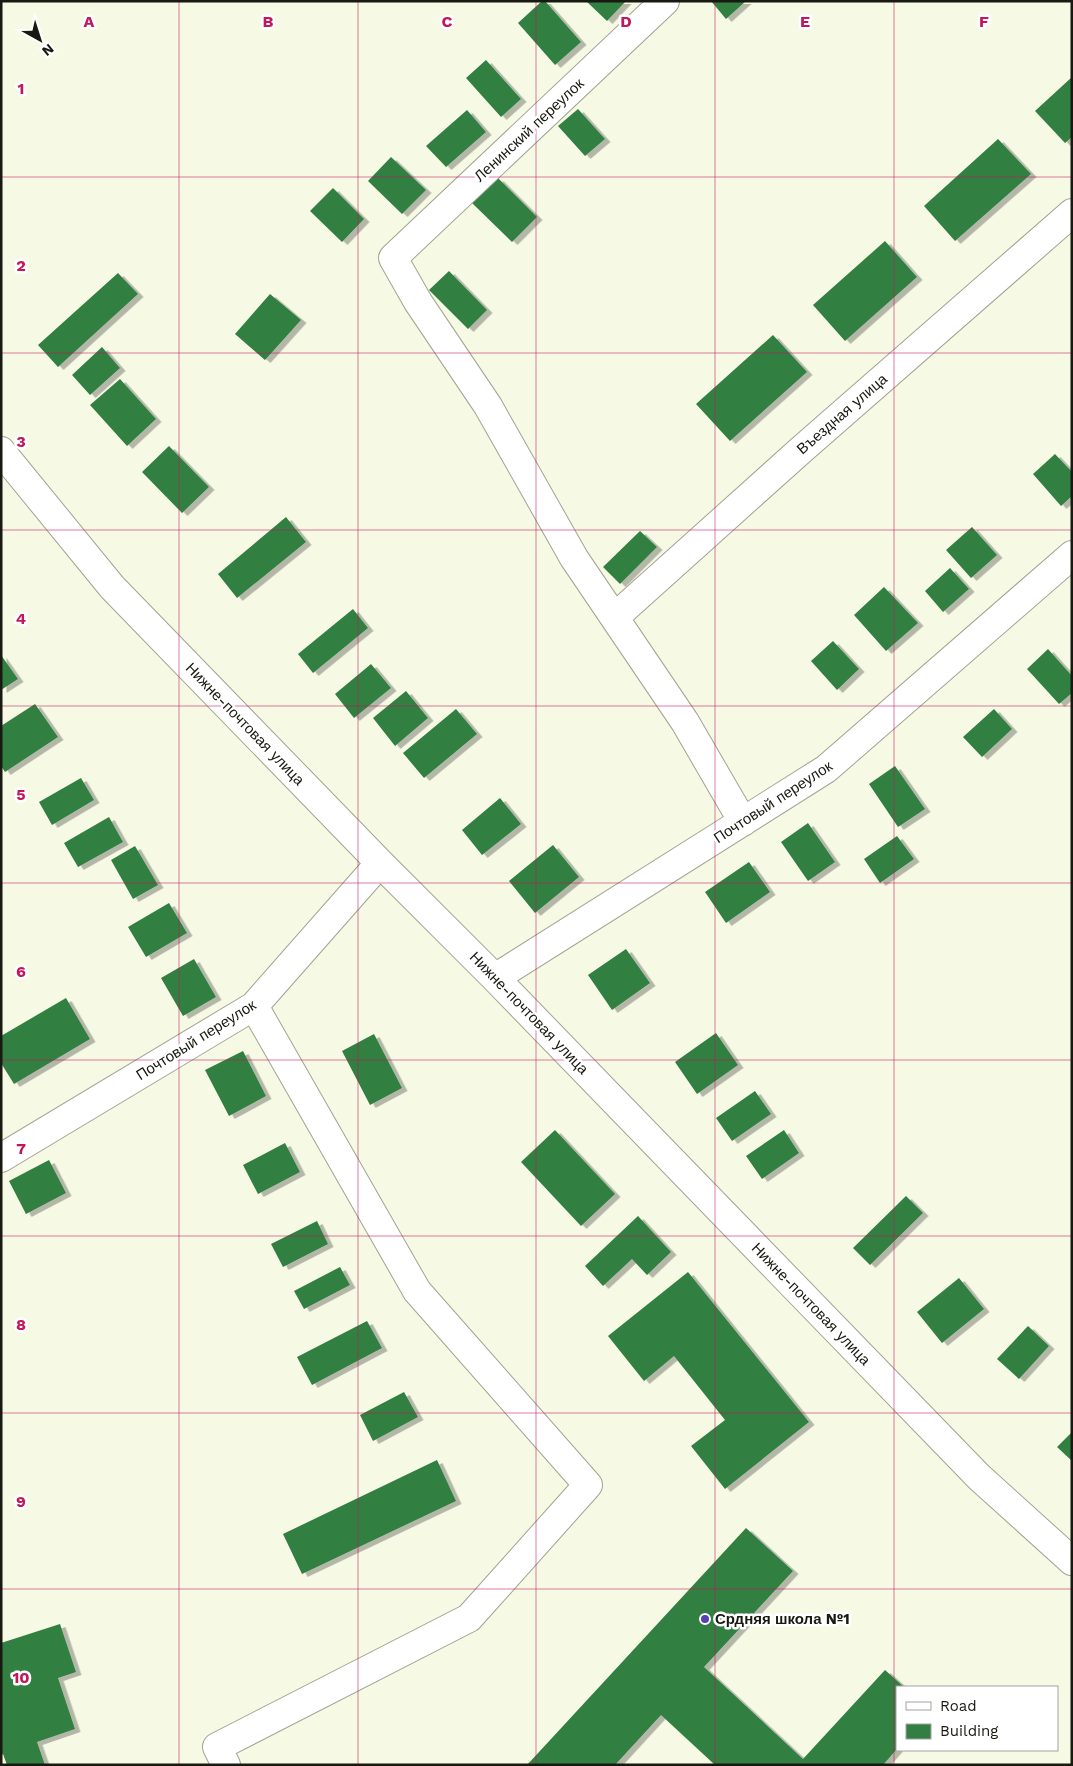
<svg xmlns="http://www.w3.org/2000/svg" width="1073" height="1766" viewBox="0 0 1073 1766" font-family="'Work Sans',sans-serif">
  <defs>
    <filter id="shadow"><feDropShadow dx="5.5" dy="3" stdDeviation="0" flood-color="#0004"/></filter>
  </defs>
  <rect width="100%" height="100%" fill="#f6f9e4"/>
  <path fill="#337f43" filter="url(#shadow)" d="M 542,1 L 545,1 L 581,42 L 555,65 L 518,23 Z
    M 586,1 L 626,1 L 607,21 Z
    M 711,1 L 746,1 L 726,19 Z
    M 486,60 L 521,99 L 501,117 L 466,78 Z
    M 1072,77 L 1072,137 L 1065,143 L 1035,111 Z
    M 578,109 L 605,139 L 585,156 L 558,126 Z
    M 467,110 L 486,132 L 446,167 L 426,146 Z
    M 998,139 L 1031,174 L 955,241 L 924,206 Z
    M 391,157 L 426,190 L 402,214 L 368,181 Z
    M 498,178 L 537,217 L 512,242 L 472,203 Z
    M 333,188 L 364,219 L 342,242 L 310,211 Z
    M 885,241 L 917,277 L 845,341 L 813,305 Z
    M 449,271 L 487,310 L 468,329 L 429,290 Z
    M 118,273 L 138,294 L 58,367 L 38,345 Z
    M 270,294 L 301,320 L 265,360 L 235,334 Z
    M 773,335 L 807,372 L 730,441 L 696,404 Z
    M 102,347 L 120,368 L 90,395 L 72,375 Z
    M 120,379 L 156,419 L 127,446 L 90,405 Z
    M 169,446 L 209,487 L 182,513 L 142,472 Z
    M 1055,454 L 1072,472 L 1072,496 L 1061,506 L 1033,474 Z
    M 286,517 L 306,542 L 237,598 L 218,574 Z
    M 972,527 L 997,555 L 971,578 L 946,550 Z
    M 640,531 L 657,547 L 620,584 L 603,567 Z
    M 950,568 L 969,589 L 943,612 L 925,591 Z
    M 884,587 L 918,623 L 886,651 L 854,615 Z
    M 353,609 L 368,628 L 313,673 L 298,654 Z
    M 833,641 L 859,669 L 837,690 L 811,661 Z
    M 1048,649 L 1072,676 L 1072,693 L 1059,704 L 1027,669 Z
    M 1,655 L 18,679 L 1,690 Z
    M 371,664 L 391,688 L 354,718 L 335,694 Z
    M 406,691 L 428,718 L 395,746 L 373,718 Z
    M 35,704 L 58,737 L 5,772 L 1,766 L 1,726 Z
    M 456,709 L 477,734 L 424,778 L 403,753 Z
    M 994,709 L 1012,729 L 982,757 L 963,737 Z
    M 895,766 L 925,809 L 898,827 L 869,784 Z
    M 81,778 L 94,800 L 52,825 L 39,802 Z
    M 500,798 L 521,824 L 482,855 L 462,830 Z
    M 109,817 L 123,842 L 78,867 L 64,843 Z
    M 808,823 L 835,862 L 808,881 L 781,842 Z
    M 897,836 L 914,859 L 880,883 L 864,859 Z
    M 553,845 L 579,877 L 535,913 L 509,881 Z
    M 135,846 L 158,885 L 133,899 L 111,860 Z
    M 749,862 L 770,892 L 726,923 L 705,892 Z
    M 169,903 L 187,933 L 146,957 L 128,927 Z
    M 626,949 L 650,983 L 612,1010 L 588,975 Z
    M 194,959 L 216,997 L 183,1016 L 161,978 Z
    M 66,998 L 90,1039 L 14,1084 L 1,1063 L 1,1036 Z
    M 716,1033 L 738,1065 L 697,1094 L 675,1062 Z
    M 374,1034 L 402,1088 L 370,1105 L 342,1051 Z
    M 243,1051 L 266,1096 L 229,1116 L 205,1070 Z
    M 755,1091 L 771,1114 L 732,1141 L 716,1118 Z
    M 555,1130 L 615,1194 L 581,1226 L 521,1162 Z
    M 784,1130 L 799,1153 L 762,1179 L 746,1156 Z
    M 285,1143 L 300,1172 L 258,1194 L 243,1165 Z
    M 49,1160 L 66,1193 L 26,1214 L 9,1181 Z
    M 906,1196 L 923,1213 L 870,1265 L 853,1248 Z
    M 638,1216 L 671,1252 L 647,1275 L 632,1259 L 603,1286 L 585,1266 Z
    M 317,1221 L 328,1244 L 283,1267 L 271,1244 Z
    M 340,1267 L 350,1285 L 304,1309 L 294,1291 Z
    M 688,1272 L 809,1422 L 725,1489 L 691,1446 L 725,1420 L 674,1356 L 644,1381 L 608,1336 Z
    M 959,1278 L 984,1309 L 942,1343 L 917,1312 Z
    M 367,1321 L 382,1348 L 312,1385 L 297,1357 Z
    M 1028,1326 L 1049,1346 L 1019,1379 L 997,1359 Z
    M 404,1392 L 418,1417 L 373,1441 L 360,1415 Z
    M 1072,1432 L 1072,1461 L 1057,1447 Z
    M 437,1460 L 456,1501 L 302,1574 L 283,1534 Z
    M 746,1528 L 793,1571 L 704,1667 L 803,1759 L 885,1670 L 904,1687 L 897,1687 L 897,1749 L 883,1765 L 715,1765 L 661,1715 L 615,1765 L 527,1765 Z
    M 60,1624 L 76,1672 L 58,1678 L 75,1729 L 37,1742 L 45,1765 L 7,1765 L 3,1754 L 1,1755 L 1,1643 Z"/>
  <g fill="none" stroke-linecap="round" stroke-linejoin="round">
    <defs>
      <path id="minor" d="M 665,1 L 393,258 L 418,302 L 488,406 L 574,558 L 685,722 L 743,822
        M 1,451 L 112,587 L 380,863 L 495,978 L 979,1477 L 1072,1561
        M 615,617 L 801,450 L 1072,213
        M 495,978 L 826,769 L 1072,555
        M 1,1158 L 254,1006 L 380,863
        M 226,1765 L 217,1747 L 469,1618 L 588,1485 L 417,1291 L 254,1006"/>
    </defs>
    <use href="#minor" stroke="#a1a490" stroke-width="30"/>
    <use href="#minor" stroke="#fff" stroke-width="28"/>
  </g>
  <path fill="none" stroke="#c2185b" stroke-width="1" stroke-opacity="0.55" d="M 179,1 L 179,1765M 358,1 L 358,1765M 536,1 L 536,1765M 715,1 L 715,1765M 894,1 L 894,1765M 1,177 L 1072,177M 1,353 L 1072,353M 1,530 L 1072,530M 1,706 L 1072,706M 1,883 L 1072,883M 1,1060 L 1072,1060M 1,1236 L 1072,1236M 1,1413 L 1072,1413M 1,1589 L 1072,1589"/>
  <circle fill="#573eb6" stroke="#fff" stroke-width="2" cx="705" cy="1619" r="5"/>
  <g text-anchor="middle" stroke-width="5" stroke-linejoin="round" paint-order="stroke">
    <g font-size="15" fill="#181911" stroke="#fff">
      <text transform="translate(529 130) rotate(-43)" y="5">Ленинский переулок</text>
      <text transform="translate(842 414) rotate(-41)" y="5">Въездная улица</text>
      <text transform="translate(245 724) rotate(46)" y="5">Нижне-почтовая улица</text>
      <text transform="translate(773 802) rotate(-33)" y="5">Почтовый переулок</text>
      <text transform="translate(529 1013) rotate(46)" y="5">Нижне-почтовая улица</text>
      <text transform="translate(196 1040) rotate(-32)" y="5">Почтовый переулок</text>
      <text transform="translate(811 1304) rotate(46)" y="5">Нижне-почтовая улица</text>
    </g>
    <g font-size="15" font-weight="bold" fill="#181911" stroke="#fff" text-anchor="start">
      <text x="715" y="1624">Срдняя школа №1</text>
    </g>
  </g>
  <g font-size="16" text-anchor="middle" font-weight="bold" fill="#c2185b" stroke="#fff" stroke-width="5" stroke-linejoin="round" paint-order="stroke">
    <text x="89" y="27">A</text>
    <text x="268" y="27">B</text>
    <text x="447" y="27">C</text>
    <text x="626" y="27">D</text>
    <text x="805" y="27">E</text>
    <text x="984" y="27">F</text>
    <text x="21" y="94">1</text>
    <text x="21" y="271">2</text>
    <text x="21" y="447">3</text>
    <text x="21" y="624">4</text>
    <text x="21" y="800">5</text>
    <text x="21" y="977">6</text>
    <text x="21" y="1154">7</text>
    <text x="21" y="1330">8</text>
    <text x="21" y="1507">9</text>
    <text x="21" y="1683">10</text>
  </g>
  <rect width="1073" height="1766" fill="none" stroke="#181911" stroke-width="5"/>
  <rect x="896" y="1686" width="162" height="65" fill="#ffffff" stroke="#a3a3a0"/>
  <rect x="906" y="1702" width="25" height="8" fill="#ffffff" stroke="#a3a3a0"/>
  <text x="940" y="1711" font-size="15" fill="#181911">Road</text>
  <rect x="906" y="1724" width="25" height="15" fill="#337f43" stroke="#a3a3a0"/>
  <text x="940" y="1736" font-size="15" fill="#181911">Building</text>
  <g transform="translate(40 40) rotate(141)" stroke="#ffffff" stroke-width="4" paint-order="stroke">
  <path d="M0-4L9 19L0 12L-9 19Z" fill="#181911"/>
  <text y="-8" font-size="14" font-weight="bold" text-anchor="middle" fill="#181911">N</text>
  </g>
</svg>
